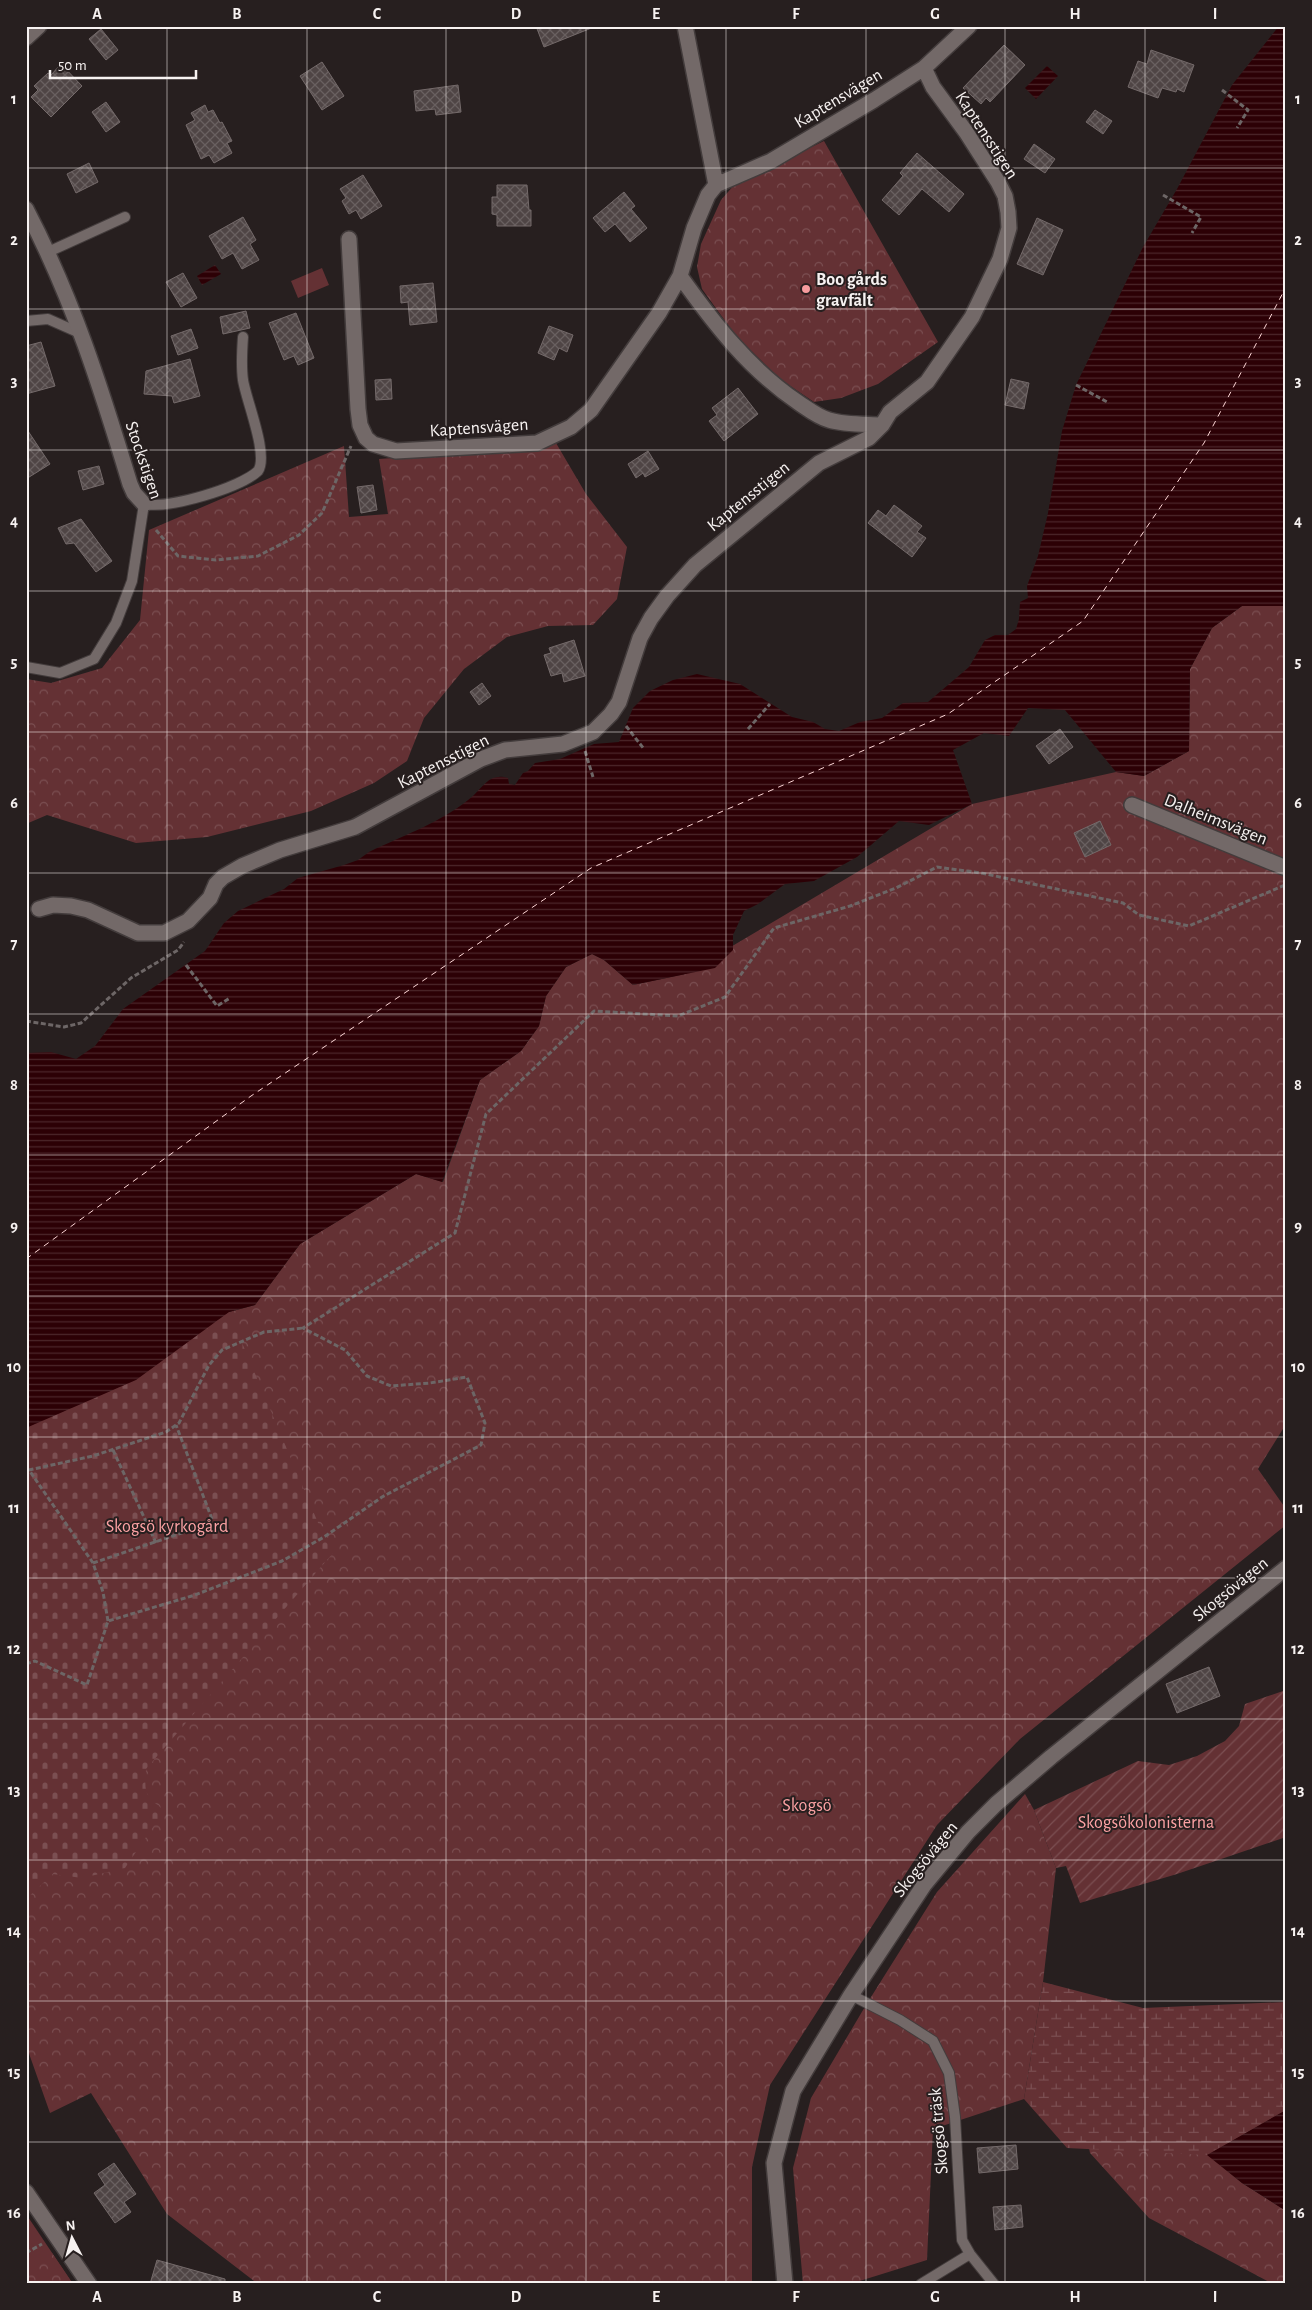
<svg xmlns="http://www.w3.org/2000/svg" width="1312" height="2310" viewBox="0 0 1312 2310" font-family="'Alegreya Sans',sans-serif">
  <defs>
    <pattern id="forest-crowns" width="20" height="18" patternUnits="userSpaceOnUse" patternTransform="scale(1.25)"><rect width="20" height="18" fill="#643134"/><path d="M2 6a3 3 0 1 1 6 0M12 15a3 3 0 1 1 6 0" fill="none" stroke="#7b4f52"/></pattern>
    <pattern id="wetland-marsh" width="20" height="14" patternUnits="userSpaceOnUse" patternTransform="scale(1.25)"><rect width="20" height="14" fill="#643134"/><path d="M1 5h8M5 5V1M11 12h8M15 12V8" fill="none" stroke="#7b4f52"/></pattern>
    <pattern id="cemetery-stones" width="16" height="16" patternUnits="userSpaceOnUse" patternTransform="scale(1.25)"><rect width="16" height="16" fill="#643134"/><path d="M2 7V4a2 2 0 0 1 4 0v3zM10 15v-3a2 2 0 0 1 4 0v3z" fill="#7b4f52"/></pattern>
    <pattern id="garden-furrows" width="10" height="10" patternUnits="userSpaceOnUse" patternTransform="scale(1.25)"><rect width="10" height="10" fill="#643134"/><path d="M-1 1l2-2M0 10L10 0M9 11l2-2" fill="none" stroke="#7b4f52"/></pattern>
    <pattern id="water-rules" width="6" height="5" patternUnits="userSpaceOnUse" patternTransform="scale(1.25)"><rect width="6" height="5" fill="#2c0005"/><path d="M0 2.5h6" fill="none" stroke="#4b262a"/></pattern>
    <pattern id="building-cross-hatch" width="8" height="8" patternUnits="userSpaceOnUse" patternTransform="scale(1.25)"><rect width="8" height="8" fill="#4f4545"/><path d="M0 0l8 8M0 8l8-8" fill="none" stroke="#696060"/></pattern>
  </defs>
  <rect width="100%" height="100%" fill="#271f1f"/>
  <path fill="#643134" d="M 322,268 L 329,285 L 298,298 L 291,281 Z
    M 26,2214 L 73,2284 L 26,2284 Z"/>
  <path fill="url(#forest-crowns)" d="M 824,141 L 938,342 L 878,384 L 841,398 L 814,402 L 780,379 L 736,336 L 702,289 L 697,267 L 701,244 L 721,200 L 735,184 Z
    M 556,443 L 586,494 L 627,547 L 617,599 L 593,625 L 548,626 L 507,637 L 464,669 L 424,718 L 407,761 L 374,783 L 311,811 L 207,837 L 136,843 L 47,815 L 26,824 L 26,679 L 51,683 L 102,668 L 140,620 L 149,530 L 344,446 L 349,517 L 388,514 L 379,459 L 542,447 Z
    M 1242,606 L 1286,606 L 1286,1424 L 1258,1469 L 1286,1509 L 1286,1525 L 1020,1739 L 937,1825 L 770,2085 L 752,2167 L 752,2284 L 258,2284 L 167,2214 L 91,2093 L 50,2113 L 26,2045 L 26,1428 L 229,1312 L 255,1305 L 300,1244 L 416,1174 L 443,1182 L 480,1080 L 521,1051 L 539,1026 L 546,996 L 566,967 L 592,954 L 604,960 L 633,985 L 685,974 L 972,804 L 1116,772 L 1144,776 L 1189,751 L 1190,669 L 1212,628 Z
    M 1025,1794 L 1034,1810 L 1056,1868 L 1043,1982 L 1024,2099 L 933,2129 L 927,2260 L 850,2284 L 803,2284 L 793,2168 L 811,2098 L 866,2005 L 937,1892 Z
    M 1286,2002 L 1286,2110 L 1208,2155 L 1242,2183 L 1286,2211 L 1286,2284 L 1273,2284 L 1149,2218 L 1090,2153 L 1078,2094 Z
    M 52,2253 L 73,2284 L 26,2284 L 26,2261 Z"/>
  <path fill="url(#wetland-marsh)" d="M 1043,1982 L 1143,2008 L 1286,2002 L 1286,2110 L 1207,2155 L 1067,2148 L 1024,2099 Z"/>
  <path fill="url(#cemetery-stones)" d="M 229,1312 L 324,1537 L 333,1553 L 146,1769 C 145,1790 143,1794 160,1807 L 161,1815 L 125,1868 L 82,1878 L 53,1874 L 26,1899 L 26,1428 L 136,1380 Z"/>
  <path fill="url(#garden-furrows)" d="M 1286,1690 L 1286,1837 L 1177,1874 L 1080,1903 L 1066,1866 L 1056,1868 L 1034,1810 L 1138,1761 L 1169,1765 L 1197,1756 L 1225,1741 L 1239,1726 L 1245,1704 Z"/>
  <path fill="url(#water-rules)" d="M 1279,26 L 1286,26 L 1286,606 L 1242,606 L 1212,628 L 1190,669 L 1189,751 L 1144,776 L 1116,772 L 1065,710 L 1028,708 L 1009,736 L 984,733 L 953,750 L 972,804 L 929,825 L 899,821 L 857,857 L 814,881 L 785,884 L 758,904 L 744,911 L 733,935 L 733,950 L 715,968 L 633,985 L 604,960 L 592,954 L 566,967 L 546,996 L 539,1026 L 521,1051 L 480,1080 L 442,1182 L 416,1174 L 300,1244 L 255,1305 L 229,1312 L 136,1380 L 26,1428 L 26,1053 L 51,1052 L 76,1059 L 95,1046 L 123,1009 L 205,951 L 224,923 L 238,911 L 284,889 L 298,878 L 344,865 L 358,860 L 369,852 C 404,835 445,821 474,795 C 485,784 491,773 508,778 L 509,784 L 515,785 L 523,773 L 528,771 L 535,763 L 560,759 L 594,744 L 619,742 L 633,708 L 650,691 L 673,680 L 697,674 L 740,684 L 792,717 L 813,722 L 825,729 L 839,731 L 860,722 L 882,718 L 903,703 L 928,702 L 969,667 L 985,640 L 995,635 L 1008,635 L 1016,629 L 1019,619 L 1020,602 L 1028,598 L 1027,586 L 1038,556 L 1048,513 L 1062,431 L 1076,385 L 1143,247 L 1177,189 L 1232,85 Z
    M 1047,66 L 1058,76 L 1036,99 L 1025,88 Z
    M 215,265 L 221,274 L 202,285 L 197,276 Z
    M 1286,2110 L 1286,2211 L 1242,2183 L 1207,2155 Z"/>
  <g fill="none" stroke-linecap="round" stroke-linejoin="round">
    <path stroke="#fcd6d6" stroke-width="1" stroke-dasharray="6 5" stroke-linecap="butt" d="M 26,1259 L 251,1096 L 591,868 L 948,714 L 1083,621 L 1204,443 L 1286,287"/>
  </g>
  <path fill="url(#building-cross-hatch)" stroke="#746a6a" d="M 536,26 L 593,26 L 594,27 L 544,47 Z
    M 101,29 L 118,50 L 106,60 L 89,39 Z
    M 1004,45 L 1025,65 L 990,102 L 986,98 L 981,104 L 963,88 Z
    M 1151,50 L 1194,65 L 1184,92 L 1177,89 L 1176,92 L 1162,88 L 1158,98 L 1128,87 L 1138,61 L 1147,64 Z
    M 322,62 L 344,96 L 322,110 L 300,76 Z
    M 61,64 L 82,86 L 51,117 L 31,97 L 38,90 L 34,86 L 48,73 L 51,75 Z
    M 458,85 L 461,112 L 436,115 L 435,109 L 416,111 L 414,91 Z
    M 106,102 L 120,122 L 106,132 L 92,112 Z
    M 205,105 L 208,112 L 213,110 L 220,123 L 222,122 L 232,141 L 227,143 L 232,153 L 214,163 L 209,155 L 201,159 L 186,125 L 195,120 L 191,113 Z
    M 1095,110 L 1112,121 L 1103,134 L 1086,122 Z
    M 1034,144 L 1055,159 L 1045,173 L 1024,159 Z
    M 917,153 L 964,194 L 949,212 L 922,189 L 899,215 L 882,200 L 903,176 L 900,173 Z
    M 89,163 L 98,182 L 76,193 L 67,174 Z
    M 363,175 L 382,206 L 361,219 L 356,210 L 349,214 L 342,201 L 346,198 L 340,189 Z
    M 497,185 L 527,185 L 529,210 L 531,210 L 531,226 L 497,226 L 497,215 L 492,214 L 492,197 L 497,197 Z
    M 624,192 L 635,206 L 631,209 L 647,228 L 630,242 L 615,224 L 605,232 L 593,218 Z
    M 243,217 L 256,240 L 250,244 L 259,260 L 242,269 L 233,253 L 222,259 L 209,236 Z
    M 1037,218 L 1063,230 L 1043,275 L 1017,264 Z
    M 183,273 L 197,298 L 181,307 L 166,282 Z
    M 433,283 L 437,322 L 410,325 L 408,302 L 401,303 L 400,286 Z
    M 246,311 L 250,328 L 223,334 L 220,317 Z
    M 296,313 L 314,358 L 298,365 L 294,356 L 284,360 L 269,323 Z
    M 549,326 L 573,335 L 567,352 L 559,348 L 554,360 L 538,353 Z
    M 191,329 L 198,348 L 178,355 L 171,336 Z
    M 41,342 L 55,386 L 26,394 L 26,346 Z
    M 190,359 L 200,396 L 174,403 L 172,396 L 144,394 L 146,371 Z
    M 391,379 L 392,399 L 376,400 L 375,380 Z
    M 1011,379 L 1029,383 L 1024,409 L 1005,405 Z
    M 738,388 L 758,414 L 724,441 L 709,421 L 717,415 L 712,408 Z
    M 26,428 L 50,464 L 26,479 Z
    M 648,451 L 659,469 L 645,477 L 643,473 L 636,478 L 628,464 Z
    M 99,466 L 104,484 L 83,490 L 78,471 Z
    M 373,485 L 377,510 L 361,513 L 357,487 Z
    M 894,505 L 922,526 L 917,532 L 926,538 L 912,557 L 868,523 L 878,510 L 886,516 Z
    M 81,519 L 112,561 L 96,572 L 74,543 L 66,544 L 58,528 Z
    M 574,640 L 585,676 L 564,682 L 562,673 L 551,676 L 544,655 L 551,653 L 549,648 Z
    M 482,683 L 491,696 L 479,705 L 470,692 Z
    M 1060,729 L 1073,747 L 1049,764 L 1036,746 Z
    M 1100,821 L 1111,845 L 1085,857 L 1074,833 Z
    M 1209,1667 L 1220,1696 L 1177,1713 L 1166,1684 Z
    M 1016,2145 L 1018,2169 L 979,2173 L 977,2148 Z
    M 114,2163 L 136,2194 L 124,2202 L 131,2212 L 115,2223 L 94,2193 L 105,2185 L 98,2174 Z
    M 1021,2205 L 1023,2227 L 995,2230 L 993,2207 Z
    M 157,2260 L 225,2279 L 225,2284 L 150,2284 Z"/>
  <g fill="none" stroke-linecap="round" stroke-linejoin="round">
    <defs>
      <path id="lane" d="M 48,252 L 125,217
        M 26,321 L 48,319 L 82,334
        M 26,667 L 60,673 L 94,659 L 116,623 L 132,581 L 144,504 C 169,509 240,488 258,471 C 269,455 246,400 243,380 C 241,366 242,351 243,337
        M 851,1995 L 900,2020 L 933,2041 L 949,2073 L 955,2117 L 962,2240 L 970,2254 L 994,2284
        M 921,2284 L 970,2254"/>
      <path id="street" d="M 685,26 L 716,185 L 771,161 L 874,100 L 924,68 L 969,26
        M 26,38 L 39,26
        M 26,209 C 73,299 101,388 130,484 L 134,493 L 144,504
        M 349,239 L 358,409 L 360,425 L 366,438 L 373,444 L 396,451 L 537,443 L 571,427 L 591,410 L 659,313 L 680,276 L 694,228 L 708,195 L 716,185
        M 680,276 C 715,325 749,369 799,403 C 808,409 818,417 829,420 C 845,425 865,424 882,425
        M 1132,805 L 1286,868
        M 39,909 L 53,905 L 71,906 L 88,910 L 138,933 L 164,933 L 188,921 L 210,898 L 216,884 L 223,877 L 242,866 L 280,850 L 355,827 L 481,759 L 505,750 L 563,744 L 593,732 L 611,714 L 619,702 L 640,638 L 651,618 L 667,596 L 695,565 L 819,463 L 869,438 L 882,425 L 890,412 L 927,382 L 972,317 L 1000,259 L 1009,228 L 1008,212 L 1005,196 L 998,182 L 966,132 L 933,87 L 924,68
        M 26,2192 L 89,2284
        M 785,2284 L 774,2163 L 793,2091 L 851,1995 L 924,1885 L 968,1832 L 996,1804 L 1051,1757 L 1286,1568"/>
    </defs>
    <use href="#lane" stroke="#433c3c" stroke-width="12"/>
    <use href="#street" stroke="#433c3c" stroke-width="18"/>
    <path stroke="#6d6666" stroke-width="3" stroke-dasharray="5 2.5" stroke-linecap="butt" d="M 1222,90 L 1248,110 L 1237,128
      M 1163,195 L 1201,217 L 1192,233
      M 1076,385 L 1109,403
      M 156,530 L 178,556 L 216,560 L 258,556 L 299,535 L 322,513 L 351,446
      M 626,726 L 644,749
      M 748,729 L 770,704
      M 585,751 L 593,777
      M 186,965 L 217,1006 L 230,998
      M 26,1021 L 64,1027 L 81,1023 L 131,978 L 178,950 L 184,942
      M 113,1450 L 156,1543
      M 93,1563 L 205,1525 L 212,1519 L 176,1425
      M 108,1621 L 103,1592 L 93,1563 L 29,1470 L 93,1456 L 166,1432 L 179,1423 L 209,1365 L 222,1350 L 264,1332 L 303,1328
      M 26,1664 L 35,1661 L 87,1685 L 108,1621 L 195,1595 L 282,1561 L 324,1537 L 382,1497 L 481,1445 L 485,1423 L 467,1377 L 430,1383 L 391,1386 L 367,1376 L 345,1350 L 303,1328 L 455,1233 L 486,1114 L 594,1011 L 678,1016 L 725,997 L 774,928 L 850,906 L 896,888 L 937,867 L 981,873 L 1123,903 L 1139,915 L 1189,926 L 1285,885
      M 26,2253 L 42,2244"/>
    <use href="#lane" stroke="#736968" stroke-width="10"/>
    <use href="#street" stroke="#736968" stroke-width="15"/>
  </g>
  <path fill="none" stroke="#f7f2f1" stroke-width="1" stroke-opacity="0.55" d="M 167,26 L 167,2284M 307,26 L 307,2284M 446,26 L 446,2284M 586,26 L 586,2284M 726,26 L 726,2284M 866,26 L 866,2284M 1005,26 L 1005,2284M 1145,26 L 1145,2284M 26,168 L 1286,168M 26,309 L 1286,309M 26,450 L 1286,450M 26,591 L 1286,591M 26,732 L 1286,732M 26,873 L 1286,873M 26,1014 L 1286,1014M 26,1155 L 1286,1155M 26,1296 L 1286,1296M 26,1437 L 1286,1437M 26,1578 L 1286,1578M 26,1719 L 1286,1719M 26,1860 L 1286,1860M 26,2001 L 1286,2001M 26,2142 L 1286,2142"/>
  <circle fill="#f59b9d" stroke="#271f1f" stroke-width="2" cx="806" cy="289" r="5"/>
  <g text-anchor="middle" stroke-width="4" stroke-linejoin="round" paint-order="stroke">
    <g font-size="18" fill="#f7f2f1" stroke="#271f1f">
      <text transform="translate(838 98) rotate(-31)" y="6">Kaptensvägen</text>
      <text transform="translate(987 135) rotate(57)" y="6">Kaptensstigen</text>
      <text transform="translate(479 427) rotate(-4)" y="6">Kaptensvägen</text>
      <text transform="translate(144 460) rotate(71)" y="6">Stockstigen</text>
      <text transform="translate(748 496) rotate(-39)" y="6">Kaptensstigen</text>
      <text transform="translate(443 761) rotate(-27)" y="6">Kaptensstigen</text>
      <text transform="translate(1216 819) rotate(22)" y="6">Dalheimsvägen</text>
      <text transform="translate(1230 1589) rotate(-39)" y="6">Skogsövägen</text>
      <text transform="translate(925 1859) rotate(-51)" y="6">Skogsövägen</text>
      <text transform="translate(938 2131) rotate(-95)" y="6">Skogsö träsk</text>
    </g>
    <g font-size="18" font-weight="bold" fill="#f7f2f1" stroke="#271f1f" text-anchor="start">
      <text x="816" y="285">Boo gårds<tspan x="816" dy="21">gravfält</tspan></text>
    </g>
    <g font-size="18" fill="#fda2a4" stroke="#271f1f">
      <text x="167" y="1532">Skogsö kyrkogård</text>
      <text x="807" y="1811">Skogsö</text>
      <text x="1146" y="1828">Skogsökolonisterna</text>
    </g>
  </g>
  <rect width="1312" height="2310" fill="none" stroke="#271f1f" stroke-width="55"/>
  <g transform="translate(72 2238) rotate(354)" stroke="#271f1f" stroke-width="4" paint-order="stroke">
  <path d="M0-4L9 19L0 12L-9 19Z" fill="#f7f2f1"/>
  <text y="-8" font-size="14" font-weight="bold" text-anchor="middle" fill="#f7f2f1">N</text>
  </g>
  <path d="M50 70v8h146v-8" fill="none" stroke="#f7f2f1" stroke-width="2.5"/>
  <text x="58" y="70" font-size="15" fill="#f7f2f1" stroke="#271f1f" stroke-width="4" paint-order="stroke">50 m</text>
  <rect x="28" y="28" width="1256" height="2254" fill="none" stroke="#f7f2f1" stroke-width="2"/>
  <g font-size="16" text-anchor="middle" font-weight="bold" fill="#f7f2f1">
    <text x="97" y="19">A</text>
    <text x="237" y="19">B</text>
    <text x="377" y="19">C</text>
    <text x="516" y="19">D</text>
    <text x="656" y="19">E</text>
    <text x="796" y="19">F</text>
    <text x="935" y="19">G</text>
    <text x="1075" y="19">H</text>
    <text x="1215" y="19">I</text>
    <text x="14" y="104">1</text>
    <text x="1298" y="104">1</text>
    <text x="14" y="245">2</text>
    <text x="1298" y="245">2</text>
    <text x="14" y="386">3</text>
    <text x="1298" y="386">3</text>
    <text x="14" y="526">4</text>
    <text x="1298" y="526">4</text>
    <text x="14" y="667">5</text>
    <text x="1298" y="667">5</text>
    <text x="14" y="808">6</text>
    <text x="1298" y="808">6</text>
    <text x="14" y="949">7</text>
    <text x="1298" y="949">7</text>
    <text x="14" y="1090">8</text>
    <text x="1298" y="1090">8</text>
    <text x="14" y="1231">9</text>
    <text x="1298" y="1231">9</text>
    <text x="14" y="1372">10</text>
    <text x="1298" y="1372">10</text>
    <text x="14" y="1513">11</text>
    <text x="1298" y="1513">11</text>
    <text x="14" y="1654">12</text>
    <text x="1298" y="1654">12</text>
    <text x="14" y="1795">13</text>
    <text x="1298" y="1795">13</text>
    <text x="14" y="1936">14</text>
    <text x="1298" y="1936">14</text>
    <text x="14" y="2077">15</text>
    <text x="1298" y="2077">15</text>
    <text x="14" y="2218">16</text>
    <text x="1298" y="2218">16</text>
    <text x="97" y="2302">A</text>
    <text x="237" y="2302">B</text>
    <text x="377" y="2302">C</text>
    <text x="516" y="2302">D</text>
    <text x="656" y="2302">E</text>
    <text x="796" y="2302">F</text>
    <text x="935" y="2302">G</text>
    <text x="1075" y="2302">H</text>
    <text x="1215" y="2302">I</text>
  </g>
</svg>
